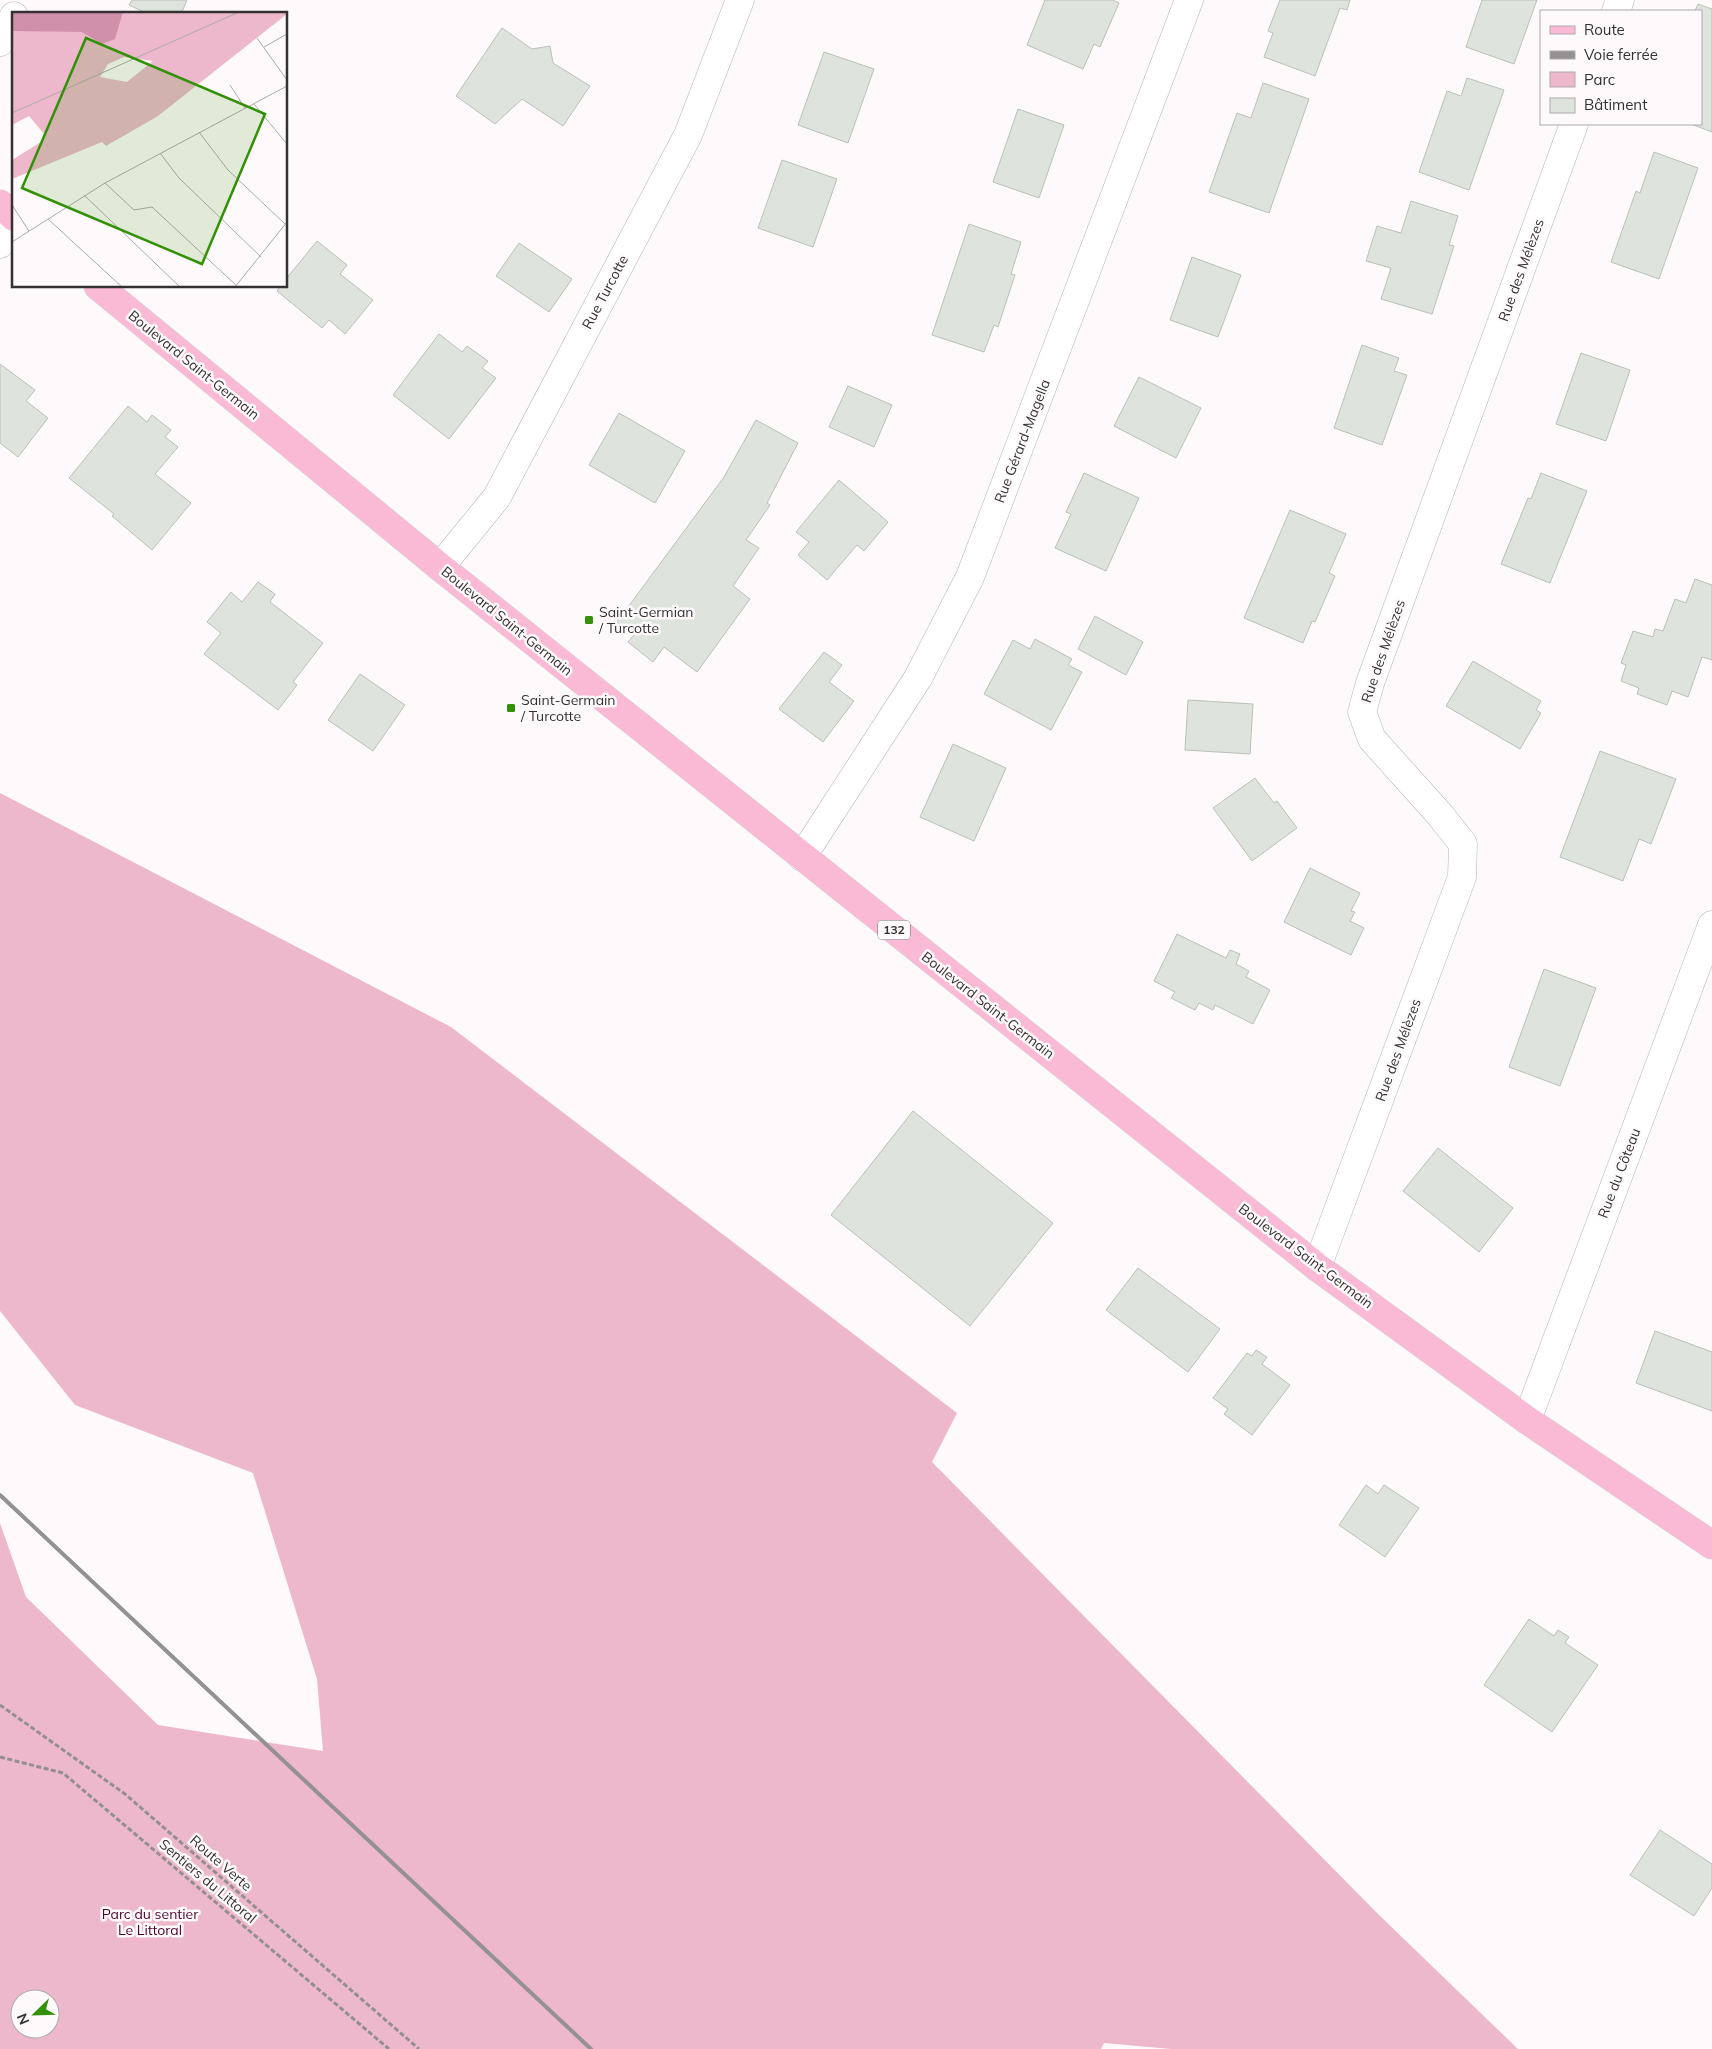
<svg xmlns="http://www.w3.org/2000/svg" width="1712" height="2049" viewBox="0 0 1712 2049" font-family="Mulish,sans-serif">
  <rect width="100%" height="100%" fill="#fefafb"/>
  <path fill="#edb8cb" fill-rule="evenodd" d="M 0,793 L 451,1027 L 957,1413 L 932,1462 L 1379,1915 L 1518,2049 L 1171,2049 L 1104,2043 L 1101,2049 L 0,2049 L 0,1523 L 26,1597 L 158,1725 L 323,1751 L 317,1679 L 253,1473 L 75,1405 L 0,1311 ZM 20,1999 L 50,1999 L 50,2029 L 20,2029 Z"/>
  <path fill="#dee4dd" stroke="#bac0b8" d="M 132,0 L 187,0 L 181,14 L 148,14 L 129,5 Z
    M 1045,0 L 1113,0 L 1119,3 L 1100,47 L 1094,44 L 1083,69 L 1027,45 Z
    M 1280,0 L 1350,0 L 1347,10 L 1340,8 L 1315,76 L 1264,57 L 1273,33 L 1268,31 Z
    M 1482,0 L 1537,0 L 1514,64 L 1466,47 Z
    M 1698,4 L 1712,9 L 1712,132 L 1691,124 L 1701,124 L 1701,11 L 1695,11 Z
    M 502,28 L 532,49 L 550,46 L 553,63 L 590,86 L 563,126 L 522,99 L 495,124 L 456,96 Z
    M 824,52 L 874,69 L 848,143 L 798,125 Z
    M 1467,78 L 1504,90 L 1469,190 L 1419,172 L 1447,91 L 1461,96 Z
    M 1263,83 L 1309,99 L 1269,213 L 1209,192 L 1237,113 L 1251,118 Z
    M 1018,109 L 1064,125 L 1039,198 L 993,182 Z
    M 1654,152 L 1698,168 L 1659,279 L 1611,262 L 1636,191 L 1640,193 Z
    M 782,160 L 837,179 L 813,247 L 758,228 Z
    M 1411,201 L 1458,216 L 1449,245 L 1454,246 L 1432,314 L 1381,299 L 1391,268 L 1366,261 L 1377,226 L 1401,233 Z
    M 969,224 L 1021,242 L 1011,274 L 1015,275 L 998,327 L 994,325 L 984,352 L 932,335 Z
    M 317,241 L 347,265 L 340,274 L 373,300 L 345,334 L 329,320 L 322,328 L 277,291 L 280,286 L 286,286 L 286,279 Z
    M 519,243 L 572,279 L 549,312 L 496,276 Z
    M 1192,257 L 1241,275 L 1218,337 L 1170,320 Z
    M 439,334 L 462,352 L 467,346 L 488,361 L 482,368 L 496,378 L 449,439 L 393,395 Z
    M 1362,345 L 1399,358 L 1394,371 L 1407,375 L 1382,445 L 1334,428 Z
    M 1581,353 L 1630,370 L 1606,441 L 1556,424 Z
    M 0,364 L 35,390 L 26,401 L 48,418 L 18,457 L 0,443 Z
    M 1139,377 L 1201,408 L 1176,458 L 1114,426 Z
    M 848,386 L 892,405 L 874,447 L 829,427 Z
    M 128,406 L 147,422 L 152,415 L 171,430 L 165,437 L 178,447 L 155,474 L 191,503 L 152,550 L 112,516 L 114,514 L 69,478 Z
    M 619,413 L 685,451 L 655,503 L 589,465 Z
    M 756,420 L 798,443 L 767,503 L 770,505 L 746,540 L 759,548 L 733,586 L 750,599 L 697,672 L 664,647 L 653,662 L 628,642 L 634,635 L 617,622 L 724,477 Z
    M 1084,473 L 1139,498 L 1106,571 L 1055,548 L 1071,514 L 1066,512 Z
    M 1541,473 L 1587,491 L 1550,583 L 1501,564 L 1528,498 L 1531,499 Z
    M 839,480 L 888,522 L 864,551 L 857,545 L 827,580 L 798,555 L 809,542 L 796,532 Z
    M 1290,510 L 1346,534 L 1329,573 L 1335,576 L 1315,622 L 1312,621 L 1303,643 L 1244,618 Z
    M 1695,579 L 1712,585 L 1712,660 L 1702,657 L 1688,697 L 1672,691 L 1667,705 L 1637,694 L 1639,688 L 1621,681 L 1626,665 L 1621,663 L 1633,631 L 1653,637 L 1655,629 L 1663,631 L 1675,599 L 1686,603 Z
    M 258,582 L 275,594 L 270,602 L 323,643 L 293,682 L 297,685 L 278,710 L 204,654 L 221,633 L 207,622 L 231,592 L 242,602 Z
    M 1095,616 L 1143,642 L 1126,675 L 1078,649 Z
    M 1035,639 L 1072,659 L 1068,665 L 1082,672 L 1051,730 L 984,694 L 1013,640 L 1030,649 Z
    M 824,652 L 842,665 L 829,682 L 854,701 L 823,742 L 779,709 Z
    M 1473,661 L 1541,701 L 1536,710 L 1541,713 L 1520,749 L 1446,706 Z
    M 360,674 L 405,705 L 373,751 L 328,720 Z
    M 1188,700 L 1253,704 L 1250,754 L 1185,750 Z
    M 953,744 L 1006,768 L 974,841 L 920,817 Z
    M 1600,751 L 1676,779 L 1651,844 L 1639,839 L 1623,881 L 1560,857 Z
    M 1255,778 L 1274,803 L 1277,801 L 1297,828 L 1252,861 L 1213,808 Z
    M 1310,868 L 1360,893 L 1351,911 L 1355,912 L 1350,921 L 1364,928 L 1351,955 L 1284,922 Z
    M 1177,934 L 1226,958 L 1230,950 L 1240,954 L 1236,964 L 1249,971 L 1246,977 L 1270,990 L 1253,1024 L 1215,1005 L 1213,1010 L 1199,1003 L 1195,1010 L 1171,998 L 1175,992 L 1154,981 Z
    M 1544,969 L 1596,988 L 1560,1086 L 1509,1067 Z
    M 913,1111 L 1053,1223 L 970,1326 L 831,1215 Z
    M 1438,1148 L 1513,1208 L 1479,1252 L 1403,1191 Z
    M 1138,1268 L 1220,1329 L 1188,1372 L 1106,1310 Z
    M 1655,1331 L 1712,1352 L 1712,1411 L 1636,1383 Z
    M 1256,1350 L 1267,1357 L 1262,1364 L 1290,1385 L 1252,1435 L 1224,1414 L 1228,1409 L 1213,1398 L 1247,1353 L 1252,1356 Z
    M 1366,1485 L 1378,1494 L 1384,1485 L 1419,1508 L 1385,1557 L 1339,1525 Z
    M 1529,1619 L 1554,1636 L 1558,1630 L 1569,1637 L 1565,1643 L 1598,1665 L 1552,1732 L 1484,1685 Z
    M 1660,1830 L 1712,1864 L 1712,1888 L 1694,1916 L 1630,1875 Z"/>
  <g fill="none" stroke-linecap="round" stroke-linejoin="round">
    <defs>
      <path id="minor" d="M 1616,11 L 1620,0
        M 0,42 L 14,16
        M 0,244 L 14,223
        M 440,567 L 497,497 L 688,135 L 740,0
        M 802,857 L 918,678 L 970,577 L 1189,0
        M 1317,1267 L 1462,877 L 1463,844 L 1441,816 L 1372,739 L 1362,712 L 1370,683 L 1574,124
        M 1527,1420 L 1712,925"/>
      <path id="primary" d="M 0,204 L 14,217
        M 98,286 L 440,567 L 1317,1267 L 1527,1420 L 1712,1545"/>
    </defs>
    <use href="#minor" stroke="#bbb1b5" stroke-width="29"/>
    <use href="#primary" stroke="#d7d6d6" stroke-width="29"/>
    <path stroke="#938f90" stroke-width="3" stroke-dasharray="5 2.5" stroke-linecap="butt" d="M 0,1705 L 125,1794 L 419,2049
      M 0,1757 L 63,1773 L 389,2049"/>
    <use href="#minor" stroke="#fff" stroke-width="28"/>
    <use href="#primary" stroke="#fab9d4" stroke-width="28"/>
    <path stroke="#959192" stroke-width="4" d="M 0,1495 L 591,2049"/>
  </g>
  <g fill="#339108" stroke="#fefafb" stroke-width="2">
    <rect x="584" y="615" width="10" height="10" rx="2.5"/>
    <rect x="506" y="703" width="10" height="10" rx="2.5"/>
  </g>
  <g text-anchor="middle" stroke-width="5" stroke-linejoin="round" paint-order="stroke">
    <rect fill="#fefafb" stroke="#716d6e" stroke-width="1" x="878" y="920.5" width="32" height="19" rx="4"/>
    <g font-size="12" font-weight="bold" fill="#353132">
      <text x="894" y="934">132</text>
    </g>
    <g font-size="14" fill="#353132" stroke="#fefafb">
      <text transform="translate(1521 270) rotate(-70)" y="5">Rue des Mélèzes</text>
      <text transform="translate(605 292) rotate(-62)" y="5">Rue Turcotte</text>
      <text transform="translate(194 365) rotate(39)" y="5">Boulevard Saint-Germain</text>
      <text transform="translate(1022 441) rotate(-69)" y="5">Rue Gérard-Magella</text>
      <text transform="translate(507 621) rotate(39)" y="5">Boulevard Saint-Germain</text>
      <text transform="translate(1383 651) rotate(-71)" y="5">Rue des Mélèzes</text>
      <text transform="translate(988 1005) rotate(38)" y="5">Boulevard Saint-Germain</text>
      <text transform="translate(1398 1050) rotate(-70)" y="5">Rue des Mélèzes</text>
      <text transform="translate(1619 1173) rotate(-69)" y="5">Rue du Côteau</text>
      <text transform="translate(1306 1256) rotate(37)" y="5">Boulevard Saint-Germain</text>
      <text transform="translate(221 1863) rotate(41)" y="5">Route Verte</text>
      <text transform="translate(208 1881) rotate(40)" y="5">Sentiers du Littoral</text>
    </g>
    <g font-size="14" fill="#353132" stroke="#fefafb" text-anchor="start">
      <text x="599" y="617">Saint-Germian<tspan x="599" dy="16">/ Turcotte</tspan></text>
      <text x="521" y="705">Saint-Germain<tspan x="521" dy="16">/ Turcotte</tspan></text>
    </g>
    <g font-size="14" fill="#4f002c" stroke="#fefafb">
      <text x="150" y="1919">Parc du sentier<tspan x="150" dy="16">Le Littoral</tspan></text>
    </g>
  </g>
  <g transform="translate(12 12)">
    <rect width="275" height="275" fill="#fefafb"/>
    <path d="M 0,0 L 275,0 L 275,2 L 146,104 L 94,134 L 90,130 L 0,167 L 0,148 L 29,130 L 33,123 L 17,104 L 0,113 ZM 112,45 L 141,49 L 115,70 L 88,65 L 96,52 Z" fill="#edb8cb" fill-rule="evenodd"/>
    <path d="M 0,0 L 111,0 L 103,27 L 90,32 L 70,20 L 0,19 Z" fill="#d190a9"/>
    <path fill="none" stroke="#aeaaab" stroke-width="1" d="M 245,26 L 275,68M 252,35 L 275,22M 218,73 L 233,96M 242,92 L 275,132M 0,101 L 227,0M 187,120 L 216,158 L 273,212M 148,141 L 167,166 L 249,245M 93,171 L 122,198 L 140,195 L 226,275M 72,183 L 168,275M 0,193 L 17,219M 36,207 L 110,275M 0,230 L 93,171 L 275,74M 223,275 L 275,210"/>
    <path fill="#339108" fill-opacity="0.15" stroke="#339108" stroke-width="2.5" d="M 74,26 L 253,102 L 190,252 L 10,176 Z"/>
    <rect width="275" height="275" fill="none" stroke="#353132" stroke-width="2.5"/>
  </g>
  <rect x="1540" y="10" width="162" height="115" fill="#fefafb" stroke="#aeaaab"/>
  <rect x="1550" y="26" width="25" height="8" fill="#fab9d4" stroke="#aeaaab"/>
  <text x="1584" y="35" font-size="15" fill="#353132">Route</text>
  <rect x="1550" y="51" width="25" height="8" fill="#959192" stroke="#aeaaab"/>
  <text x="1584" y="60" font-size="15" fill="#353132">Voie ferrée</text>
  <rect x="1550" y="72" width="25" height="15" fill="#edb8cb" stroke="#aeaaab"/>
  <text x="1584" y="85" font-size="15" fill="#353132">Parc</text>
  <rect x="1550" y="98" width="25" height="15" fill="#dee4dd" stroke="#aeaaab"/>
  <text x="1584" y="110" font-size="15" fill="#353132">Bâtiment</text>
  <g transform="translate(35 2014) rotate(247)"><circle r="24" fill="#fefafb" stroke="#aeaaab"/>
  <path d="M0-4L9 19L0 12L-9 19Z" fill="#339108"/>
  <text y="-8" font-size="14" font-weight="bold" text-anchor="middle" fill="#353132">N</text>
  </g>
</svg>
